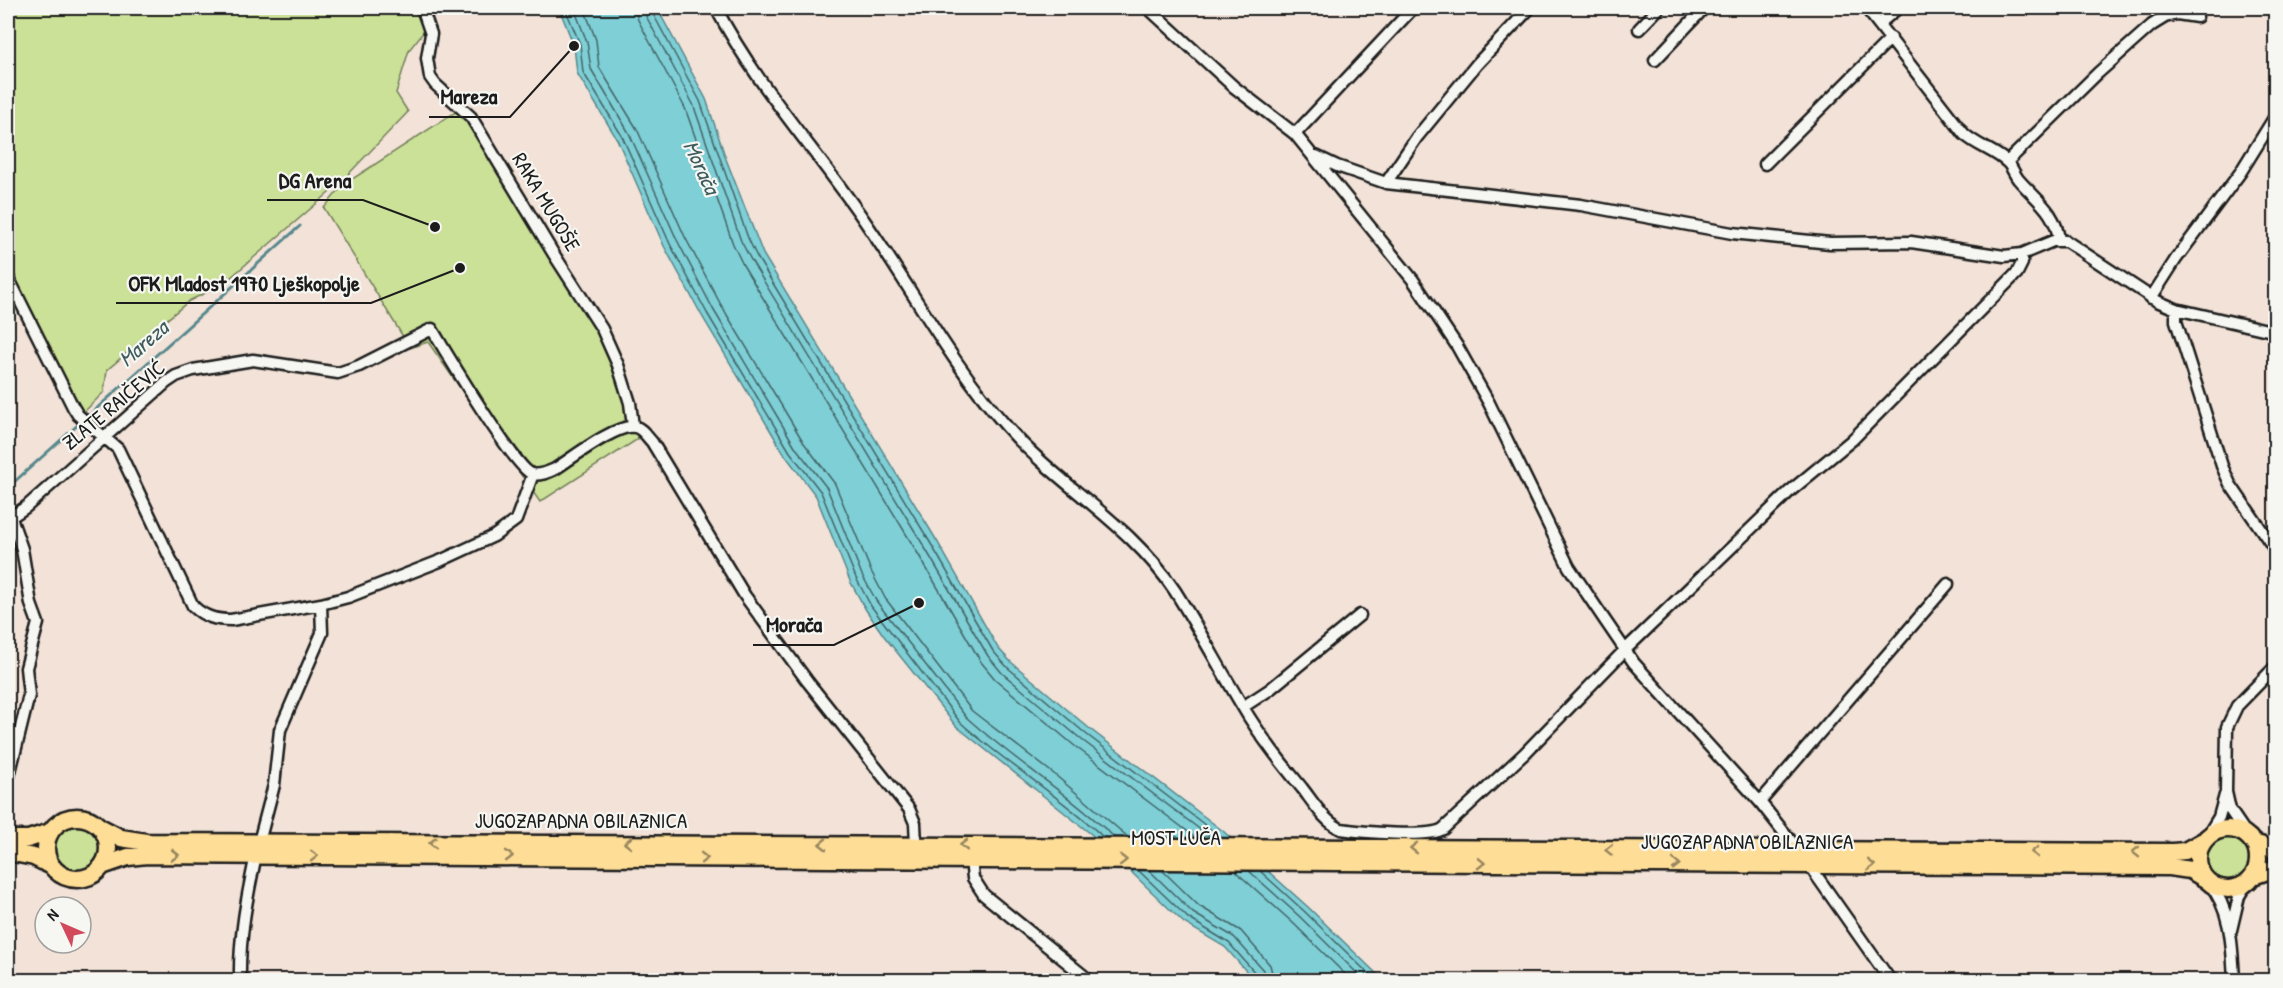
<svg xmlns="http://www.w3.org/2000/svg" width="2283" height="988" viewBox="0 0 2283 988" font-family="'Patrick Hand',sans-serif">
  <rect width="100%" height="100%" fill="#f2e2d7"/>
  <filter id="ink" filterUnits="userSpaceOnUse"><feTurbulence type="fractalNoise" baseFrequency=".0167" numOctaves="2"/><feDisplacementMap in="SourceGraphic" scale="12" xChannelSelector="R" yChannelSelector="G"/><feConvolveMatrix kernelMatrix="1 2 1 2 8 2 1 2 1" color-interpolation-filters="sRGB"/></filter>
  <g filter="url(#ink)">
    <path fill="#cae197" stroke="#737e5a" stroke-width="1.5" d="M 8,8 L 421,8 L 429,25 L 409,50 L 396,93 L 408,112 L 337,186 L 223,284 L 189,301 L 107,370 L 104,392 L 81,415 L 8,267 Z
      M 460,109 L 597,327 L 638,439 L 540,502 L 428,342 L 410,348 L 324,208 L 343,185 Z
      M55 847a22 22 0 1 1 44 0a22 22 0 1 1-44 0Z
      M2207 859a21 21 0 1 1 42 0a21 21 0 1 1-42 0Z"/>
    <path fill="#7ecfd6" stroke="#57878c" stroke-width="1.5" d="M 559,8 L 657,8 L 706,99 L 726,159 L 763,254 L 937,541 L 998,648 L 1011,662 L 1090,729 L 1223,831 L 1308,907 L 1383,980 L 1254,980 L 1225,947 L 1184,923 L 1096,838 L 956,726 L 884,636 L 866,610 L 850,581 L 816,496 L 785,455 L 702,316 L 664,246 L 617,139 L 577,73 L 574,46 Z"/>
    <g fill="none" stroke-linecap="round" stroke-linejoin="round">
      <path stroke="#436466" stroke-width="1.5" d="M 565,8 L 580,44 L 583,72 L 622,136 L 670,244 L 707,313 L 790,452 L 821,492 L 856,578 L 871,606 L 960,722 C 1005,763 1059,795 1103,837
        M 574,8 L 587,42 L 591,69 L 629,133 L 677,240 L 713,309 L 796,448 L 827,488 L 862,575 L 877,602 L 966,717 C 1013,760 1068,793 1114,837
        M 584,8 L 596,40 L 599,67 L 637,129 L 685,237 L 721,305 L 804,443 L 835,484 L 871,571 L 885,598 L 972,711 L 1054,774 L 1128,837
        M 635,8 L 638,20 L 685,108 L 733,244 L 743,265 L 917,552 L 981,662 L 995,679 L 1076,747 L 1195,837
        M 644,8 L 646,16 L 693,104 L 741,241 L 751,260 L 925,548 L 988,656 L 1002,673 L 1082,740 L 1210,837
        M 652,8 L 652,12 L 700,101 L 748,238 L 757,257 L 931,544 L 993,651 L 1007,667 L 1086,734 L 1222,838
        M 1139,871 L 1188,918 L 1229,943 L 1256,974 L 1258,980
        M 1150,871 L 1193,913 L 1234,937 L 1263,970 L 1265,980
        M 1163,871 L 1199,906 L 1241,931 L 1270,965 L 1274,980
        M 1235,871 L 1293,923 L 1351,980
        M 1249,871 L 1299,916 L 1364,980
        M 1260,871 L 1304,911 L 1375,980"/>
      <path stroke="#57878c" stroke-width="3" d="M 86,418 L 300,226
        M 8,485 L 13,483 L 81,422"/>
      <defs>
        <path id="minor" d="M 422,8 L 431,34 L 427,58 L 430,77 L 435,84 L 471,117 L 553,253 L 602,329 L 618,365 L 630,403 L 633,426
          M 716,8 C 757,87 818,152 868,226 C 914,293 953,366 1007,427 C 1060,487 1130,523 1175,591 C 1201,632 1223,675 1249,717 C 1265,742 1283,765 1302,788 C 1313,802 1324,821 1341,829 C 1360,832 1429,838 1443,829 L 1524,754 L 1625,650 L 1789,492 L 1852,440 L 2017,273 L 2022,263 L 2022,254
          M 1148,8 L 1234,87 L 1295,134 L 1413,280 L 1457,346 L 1489,403 L 1569,567 L 1604,619 L 1634,663 L 1760,802 L 1798,850
          M 1866,8 L 1964,134 C 1977,146 1996,151 2008,163 C 2012,167 2014,174 2018,179 C 2035,199 2057,212 2059,241
          M 1880,23 L 1898,8
          M 1639,29 L 1659,8
          M 1655,60 L 1704,8
          M 1295,134 L 1413,8
          M 1316,156 L 1337,166 L 1386,183 L 1581,205 L 1732,233 L 1830,243 L 1911,242 L 2004,256 L 2022,254 L 2053,241 L 2066,241 L 2157,301 L 2176,309 L 2276,332
          M 2007,162 L 2098,73 L 2152,25 L 2165,17 L 2177,14 L 2197,17
          M 1765,164 L 1891,38
          M 1386,183 L 1417,137 L 1477,64 L 1530,8
          M 8,277 L 73,407 L 78,415 L 118,449 L 193,606 C 204,617 216,620 231,620 L 321,604 L 348,597 L 440,561 L 494,536 L 516,520 L 533,474
          M 2151,298 L 2176,259 L 2240,173 L 2276,115
          M 2176,309 L 2176,321 L 2222,466 L 2230,484 L 2276,551
          M 8,519 L 26,507 L 167,382 L 176,376 L 193,370 L 253,360 L 338,373 L 359,366 L 432,329 C 445,351 516,470 532,474 C 540,476 548,472 555,469 C 571,459 617,423 635,427 C 642,428 647,437 652,442 L 745,596 L 808,682 L 909,809 L 915,823 L 916,845
          M 1243,707 L 1269,690 L 1360,615
          M 8,780 L 29,695 L 26,668 L 38,623 L 31,604 L 22,549 L 11,518
          M 1760,802 L 1948,584
          M 2208,835 L 2219,817 L 2225,795
          M 2247,835 L 2230,810 L 2226,792 L 2227,727 L 2237,706 L 2276,666
          M 259,842 L 274,785 L 280,730 L 322,633 L 321,604
          M 971,860 L 973,878 L 984,895 L 1089,980
          M 1809,865 L 1890,980
          M 2209,883 C 2232,911 2232,947 2234,980
          M 2231,930 L 2239,896 L 2247,883
          M 240,980 C 239,937 247,897 256,855"/>
        <path id="primary" d="M46 848a31 31 0 1 1 62 0a31 31 0 1 1-62 0Z
          M 100,827 L 121,838 L 146,842 L 2173,852 L 2185,851 L 2203,841
          M2198 859a30 30 0 1 1 60 0a30 30 0 1 1-60 0Z
          M 8,839 L 28,839 L 50,832
          M 2254,843 L 2276,850
          M 8,852 L 34,857 L 50,865
          M 102,866 L 128,857 L 147,855 L 2170,867 L 2190,870 L 2205,879
          M 2253,876 L 2276,868"/>
      </defs>
      <use href="#minor" stroke="#1c1c1c" stroke-width="15"/>
      <use href="#primary" stroke="#1c1c1c" stroke-width="21"/>
      <use href="#minor" stroke="#f6f6f2" stroke-width="10"/>
      <use href="#primary" stroke="#fedd96" stroke-width="16"/>
    </g>
    <defs><path id="oneway-chevron" d="M-2-3.5L2.5 0L-2 3.5" fill="none" stroke-width="1.6" stroke-linecap="round" stroke-linejoin="round" transform="scale(1.5)"/></defs>
    <g stroke="#98865f">
      <use href="#oneway-chevron" transform="translate(433 843) rotate(-180)"/>
      <use href="#oneway-chevron" transform="translate(628 843) rotate(-180)"/>
      <use href="#oneway-chevron" transform="translate(823 844) rotate(-180)"/>
      <use href="#oneway-chevron" transform="translate(964 845) rotate(-180)"/>
      <use href="#oneway-chevron" transform="translate(1414 848) rotate(-180)"/>
      <use href="#oneway-chevron" transform="translate(1609 850) rotate(-180)"/>
      <use href="#oneway-chevron" transform="translate(2035 852) rotate(-180)"/>
      <use href="#oneway-chevron" transform="translate(2136 852) rotate(-180)"/>
      <use href="#oneway-chevron" transform="translate(175 855)"/>
      <use href="#oneway-chevron" transform="translate(314 856)"/>
      <use href="#oneway-chevron" transform="translate(509 856)"/>
      <use href="#oneway-chevron" transform="translate(704 858)"/>
      <use href="#oneway-chevron" transform="translate(1123 860)"/>
      <use href="#oneway-chevron" transform="translate(1481 863) rotate(1)"/>
      <use href="#oneway-chevron" transform="translate(1676 864)"/>
      <use href="#oneway-chevron" transform="translate(1871 865)"/>
    </g>
  </g>
  <g text-anchor="middle" stroke-width="4.5" stroke-linejoin="round" paint-order="stroke">
    <g font-size="21" fill="#1c1c1c" stroke="#f6f6f2">
      <text transform="translate(546 202) rotate(59)" y="7">RAKA MUGOŠE</text>
      <text transform="translate(114 405) rotate(-40)" y="7">ZLATE RAIČEVIĆ</text>
      <text x="581" y="828">JUGOZAPADNA OBILAZNICA</text>
      <text x="1176" y="845">MOST LUČA</text>
      <text x="1747" y="849">JUGOZAPADNA OBILAZNICA</text>
    </g>
    <g font-size="22" font-style="italic" fill="#3e5b5d" stroke="#f6f6f2">
      <text transform="translate(702 167) rotate(65)" y="8">Morača</text>
      <text transform="translate(143 343) rotate(-41)" y="8">Mareza</text>
    </g>
  </g>
  <path fill="none" stroke="#1c1c1c" stroke-width="2" d="M574 46L510 117H429M435 227L363 200H267M460 268L371 303H116M919 603L834 645H753"/>
  <g fill="#1c1c1c" stroke="#f6f6f2" stroke-width="2">
    <circle cx="574" cy="46" r="6"/>
    <circle cx="435" cy="227" r="6"/>
    <circle cx="460" cy="268" r="6"/>
    <circle cx="919" cy="603" r="6"/>
  </g>
  <g font-size="22" text-anchor="middle" font-weight="bold" fill="#1c1c1c" stroke="#f6f6f2" stroke-width="4.5" stroke-linejoin="round" paint-order="stroke">
    <text x="469" y="104">Mareza</text>
    <text x="315" y="188">DG Arena</text>
    <text x="244" y="291">OFK Mladost 1970 Lješkopolje</text>
    <text x="794" y="632">Morača</text>
  </g>
  <rect width="2283" height="988" fill="none" stroke="#f6f6f2" stroke-width="30"/>
  <rect x="15" y="15" width="2253" height="958" fill="none" stroke="#1c1c1c" stroke-width="2" filter="url(#ink)"/>
  <g transform="translate(63 925) rotate(314)"><circle r="28" fill="#f6f6f2" stroke="#9f9f9c" stroke-width="1.5"/>
  <path d="M0-4.5L10 22L0 15L-10 22Z" fill="#d1495b"/>
  <text y="-9" font-size="16" font-weight="bold" text-anchor="middle" fill="#1c1c1c">N</text>
  </g>
</svg>
